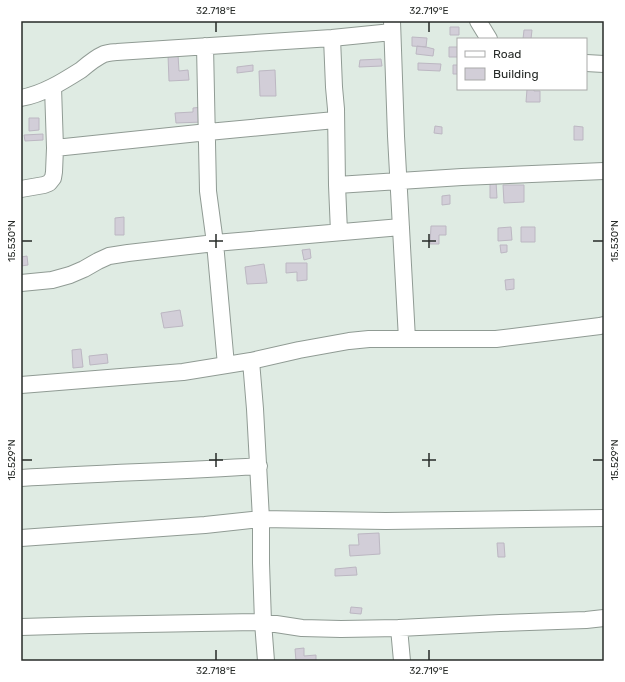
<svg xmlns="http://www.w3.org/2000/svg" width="625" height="682" viewBox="0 0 625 682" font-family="Rubik,sans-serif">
  <rect width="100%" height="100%" fill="#dfebe3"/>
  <path fill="#d2ced8" stroke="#bcb7c2" d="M 450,27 L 459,27 L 459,35 L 450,35 Z
    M 524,30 L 532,30 L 531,39 L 523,39 Z
    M 412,37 L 427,38 L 426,47 L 412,46 Z
    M 417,46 L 426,47 L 434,49 L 433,56 L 416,54 Z
    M 449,47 L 458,47 L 458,57 L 449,57 Z
    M 168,55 L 178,55 L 179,71 L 188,70 L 189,80 L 169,81 Z
    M 381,59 L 382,66 L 359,67 L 360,60 Z
    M 418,63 L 441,64 L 440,71 L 418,70 Z
    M 253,65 L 253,71 L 237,73 L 237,67 Z
    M 453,65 L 458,65 L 458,74 L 453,74 Z
    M 275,70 L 276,96 L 260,96 L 259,71 Z
    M 527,89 L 534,89 L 534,91 L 540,91 L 540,102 L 526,102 Z
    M 203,107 L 203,122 L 176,123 L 175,113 L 193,112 L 193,108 Z
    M 29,118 L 39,118 L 39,130 L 29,131 Z
    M 435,126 L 442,127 L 442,134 L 434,133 Z
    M 574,126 L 583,127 L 583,140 L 574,140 Z
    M 43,134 L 43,140 L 25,141 L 24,135 Z
    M 490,181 L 496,181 L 497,198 L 490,198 Z
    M 503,185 L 524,185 L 524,202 L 504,203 Z
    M 450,195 L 450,204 L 442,205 L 442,196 Z
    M 124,217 L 124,235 L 115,235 L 115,218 Z
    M 431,226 L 446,226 L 446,235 L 439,235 L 439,244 L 430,244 Z
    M 511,227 L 512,240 L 498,241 L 498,228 Z
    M 521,227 L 535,227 L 535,242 L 521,242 Z
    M 500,245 L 507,245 L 507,252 L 501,253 Z
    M 310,249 L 311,258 L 304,260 L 302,250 Z
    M 27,256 L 28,265 L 21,266 L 21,257 Z
    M 286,263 L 307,263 L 307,280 L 297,281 L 297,272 L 286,273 Z
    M 264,264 L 267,283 L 247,284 L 245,267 Z
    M 514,279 L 514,289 L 506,290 L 505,280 Z
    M 180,310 L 183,326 L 164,328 L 161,313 Z
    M 81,349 L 83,367 L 73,368 L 72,350 Z
    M 107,354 L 108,363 L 90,365 L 89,356 Z
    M 379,533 L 380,554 L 350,556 L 349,545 L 359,545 L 358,534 Z
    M 497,543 L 504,543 L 505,557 L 498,557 Z
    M 356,567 L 357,575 L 335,576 L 335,569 Z
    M 351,607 L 362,608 L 361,614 L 350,613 Z
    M 304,648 L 304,656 L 316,655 L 316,661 L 296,661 L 295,649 Z"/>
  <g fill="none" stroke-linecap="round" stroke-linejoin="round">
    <defs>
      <path id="minor" d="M 392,21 L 396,136 L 407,339
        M 478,21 L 489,39
        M 332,38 L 334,87 L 336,109 L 337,185 L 339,232
        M 205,46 L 208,191 L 215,243 L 226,365
        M 586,63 L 604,64
        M 21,98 C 43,94 62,82 81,70 C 88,64 95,58 104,54 C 108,53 113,52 117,52 L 332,38 L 392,32
        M 55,148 L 208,132 L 335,120
        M 337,185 L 462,177 L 604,171
        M 21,189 L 44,185 L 49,183 L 53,178 L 54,172 L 55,148 L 53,87
        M 21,283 L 52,280 L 70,275 L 84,269 L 98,261 L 109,256 L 128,253 L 215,243 L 401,227
        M 251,361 L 255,409 L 261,519 L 261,563 L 263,622 L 266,661
        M 21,385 L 183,372 L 251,361 L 299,350 L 349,341 L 369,339 L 496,339 L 600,326 L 604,325
        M 21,478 C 100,473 180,471 259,466
        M 21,538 L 205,525 L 261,519 L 386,521 L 604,518
        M 21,627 L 90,625 L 263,622 L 302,628 L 341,629 L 399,628 L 500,623 L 586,620 L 604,618
        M 399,628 L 402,661"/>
    </defs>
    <use href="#minor" stroke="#909b94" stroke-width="18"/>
    <use href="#minor" stroke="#fff" stroke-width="16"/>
  </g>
  <path fill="none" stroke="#272b28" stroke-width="1.5" d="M 216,22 L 216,32M 429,22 L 429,32M 216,234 L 216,248M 429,234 L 429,248M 22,241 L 32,241M 209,241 L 223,241M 422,241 L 436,241M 593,241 L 603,241M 216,453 L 216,467M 429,453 L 429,467M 22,460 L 32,460M 209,460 L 223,460M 422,460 L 436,460M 593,460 L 603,460M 216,650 L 216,660M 429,650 L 429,660"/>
  <rect width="625" height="682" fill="none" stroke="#ffffff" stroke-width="44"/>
  <rect x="457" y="38" width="130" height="52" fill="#ffffff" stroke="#a9aaa9"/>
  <rect x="465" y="51" width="20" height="6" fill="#ffffff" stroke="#a9aaa9"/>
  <text x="493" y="58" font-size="12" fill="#272b28">Road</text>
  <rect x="465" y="68" width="20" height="12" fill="#d2ced8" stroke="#a9aaa9"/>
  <text x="493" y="78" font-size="12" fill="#272b28">Building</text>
  <rect x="22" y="22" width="581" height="638" fill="none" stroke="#272b28" stroke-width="1.5"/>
  <g font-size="10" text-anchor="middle" fill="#272b28">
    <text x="216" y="14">32.718°E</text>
    <text x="429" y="14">32.719°E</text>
    <text transform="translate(11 241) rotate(-90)" y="4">15.530°N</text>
    <text transform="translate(614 241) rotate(-90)" y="4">15.530°N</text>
    <text transform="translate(11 460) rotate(-90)" y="4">15.529°N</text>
    <text transform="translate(614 460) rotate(-90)" y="4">15.529°N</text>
    <text x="216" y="674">32.718°E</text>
    <text x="429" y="674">32.719°E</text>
  </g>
</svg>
